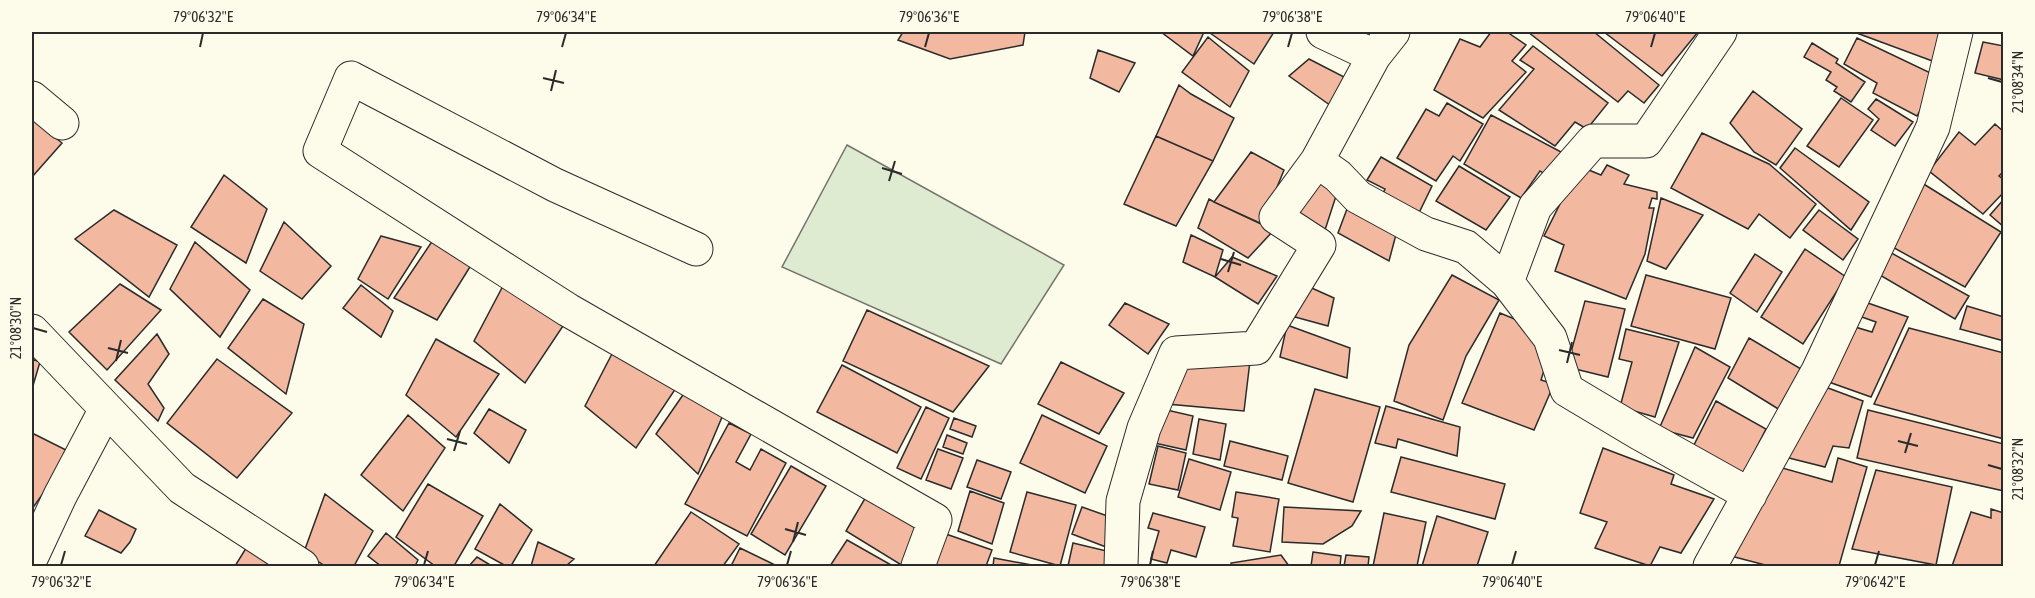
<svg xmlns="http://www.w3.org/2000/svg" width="2035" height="598" viewBox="0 0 2035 598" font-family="'Asap Condensed',sans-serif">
  <rect width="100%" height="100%" fill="#fdfbea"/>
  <path fill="#deebd1" stroke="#74746e" stroke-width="1.5" d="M 847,145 L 1064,265 L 1001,364 L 782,267 Z"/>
  <path fill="#f2b8a0" stroke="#2b2b2b" stroke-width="1.5" d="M 903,32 L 1025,32 L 1023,45 L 950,59 L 898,40 Z
    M 1161,32 L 1204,32 L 1193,56 Z
    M 1211,32 L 1274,32 L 1254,64 L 1210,33 Z
    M 1491,32 L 1507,32 L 1526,45 L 1512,61 L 1526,72 L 1483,118 L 1434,90 L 1460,39 L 1480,47 Z
    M 1528,32 L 1594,32 L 1659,85 L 1644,103 L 1628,91 L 1618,102 Z
    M 1604,32 L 1698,32 L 1662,76 Z
    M 1854,32 L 1941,32 L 1935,62 Z
    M 1208,37 L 1249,71 L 1230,107 L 1182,72 Z
    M 1857,38 L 1939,77 L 1917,116 L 1873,93 L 1877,83 L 1844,64 Z
    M 1983,42 L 2004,46 L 2004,80 L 1975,73 Z
    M 1812,43 L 1838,59 L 1836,63 L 1865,82 L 1851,102 L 1834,91 L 1837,87 L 1826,80 L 1831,72 L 1804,57 Z
    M 1533,46 L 1608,103 L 1587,129 L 1575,122 L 1555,146 L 1499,110 L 1534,69 L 1520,60 Z
    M 1098,50 L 1135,63 L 1119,92 L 1090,78 Z
    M 1309,59 L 1350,80 L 1334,108 L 1289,76 Z
    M 1179,85 L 1191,94 L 1234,118 L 1213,161 L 1156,136 Z
    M 1753,91 L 1802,129 L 1776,165 L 1754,152 L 1730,123 Z
    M 1841,98 L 1873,120 L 1839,167 L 1807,146 Z
    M 1876,99 L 1913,122 L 1895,146 L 1871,130 L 1879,119 L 1868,109 Z
    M 1447,103 L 1483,124 L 1460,161 L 1453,156 L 1436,181 L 1397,158 L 1426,109 L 1439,116 Z
    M 1491,115 L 1563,153 L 1546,175 L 1540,171 L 1521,198 L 1464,164 Z
    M 32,119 L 62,143 L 32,177 Z
    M 1995,124 L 2004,132 L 2004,171 L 1999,176 L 2004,180 L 2004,192 L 1983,214 L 1929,171 L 1959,132 L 1975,145 Z
    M 1702,133 L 1769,164 L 1816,204 L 1790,238 L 1759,214 L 1748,229 L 1671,188 Z
    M 1156,136 L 1213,161 L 1176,226 L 1124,204 Z
    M 1795,148 L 1869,202 L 1851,230 L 1780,168 Z
    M 1251,152 L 1284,170 L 1262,224 L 1214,202 Z
    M 1381,157 L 1432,186 L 1415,221 L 1378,204 L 1385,189 L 1367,180 Z
    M 1607,165 L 1629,175 L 1624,184 L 1657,192 L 1657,199 L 1652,198 L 1649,208 L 1654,208 L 1645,254 L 1626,299 L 1555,271 L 1564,245 L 1544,236 L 1579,166 L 1601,175 Z
    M 1459,166 L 1510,197 L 1486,230 L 1436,201 Z
    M 1313,168 L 1338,190 L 1324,233 L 1288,216 Z
    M 224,175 L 267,209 L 246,263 L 191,227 Z
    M 1922,183 L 2001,232 L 1965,287 L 1887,244 Z
    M 1661,198 L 1703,215 L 1666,269 L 1647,261 Z
    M 1209,199 L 1214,202 L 1274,230 L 1248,258 L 1198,228 Z
    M 2004,199 L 2004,227 L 1990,215 Z
    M 1350,201 L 1398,227 L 1389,261 L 1338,233 Z
    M 114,210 L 177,245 L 149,297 L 75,239 Z
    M 1819,210 L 1858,239 L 1843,260 L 1803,230 Z
    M 284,222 L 331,266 L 302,299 L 260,271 Z
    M 1191,235 L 1223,250 L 1215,277 L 1183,262 Z
    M 381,236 L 421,247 L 388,299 L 358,279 Z
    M 433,240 L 473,262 L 437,320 L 394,298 Z
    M 195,242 L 250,290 L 220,337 L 170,289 Z
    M 1805,249 L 1846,277 L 1803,344 L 1761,317 Z
    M 1886,250 L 1969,296 L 1955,319 L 1873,271 Z
    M 1755,254 L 1782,272 L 1757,312 L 1730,293 Z
    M 1232,257 L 1277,276 L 1258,304 L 1215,277 Z
    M 1452,275 L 1499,300 L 1466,356 L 1443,420 L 1394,401 L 1409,345 Z
    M 1646,275 L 1731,298 L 1715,349 L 1631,326 Z
    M 120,284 L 161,310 L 107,370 L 69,332 Z
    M 504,284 L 567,320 L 525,383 L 474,341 Z
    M 361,285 L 393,311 L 381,337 L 343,308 Z
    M 1305,285 L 1334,298 L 1328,326 L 1295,317 L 1306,293 Z
    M 263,299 L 304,324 L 286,394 L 228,348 Z
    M 1585,301 L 1625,309 L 1608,377 L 1567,367 Z
    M 1865,302 L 1908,317 L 1871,397 L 1826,381 L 1855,327 L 1872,332 L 1876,322 L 1859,316 Z
    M 1125,303 L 1169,324 L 1148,354 L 1109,325 Z
    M 1967,306 L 2004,317 L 2004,341 L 1960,329 Z
    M 867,310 L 989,366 L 953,412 L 843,361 Z
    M 1500,313 L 1534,327 L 1549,354 L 1541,380 L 1554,384 L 1534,430 L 1462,403 Z
    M 1287,325 L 1350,348 L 1347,378 L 1280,357 Z
    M 1909,328 L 2004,353 L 2004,439 L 1874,404 Z
    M 1626,329 L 1679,342 L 1655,417 L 1620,407 L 1632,362 L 1619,359 Z
    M 157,334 L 169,354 L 148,384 L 164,408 L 158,421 L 115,380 Z
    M 1749,338 L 1801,369 L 1780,410 L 1728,378 Z
    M 436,339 L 499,374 L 456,437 L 406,395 Z
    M 1695,347 L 1730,367 L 1693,438 L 1659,429 Z
    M 614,350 L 678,385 L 636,448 L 585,406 Z
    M 32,359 L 40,362 L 32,389 Z
    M 217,359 L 292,413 L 237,478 L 167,423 Z
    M 1250,361 L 1244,411 L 1167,404 L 1176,365 Z
    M 1061,362 L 1124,393 L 1099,434 L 1038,404 Z
    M 842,365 L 921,407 L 897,453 L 817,412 Z
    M 1820,385 L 1863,401 L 1849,448 L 1833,446 L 1825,467 L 1781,456 Z
    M 687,389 L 725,410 L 698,474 L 656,434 Z
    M 1315,389 L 1380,407 L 1353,502 L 1288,483 Z
    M 1716,401 L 1766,429 L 1743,474 L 1692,449 Z
    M 1386,406 L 1460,427 L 1457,456 L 1398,439 L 1396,448 L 1375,443 Z
    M 926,407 L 949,418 L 921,479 L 897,468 Z
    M 1158,408 L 1193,416 L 1186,450 L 1150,442 Z
    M 489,409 L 526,430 L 509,463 L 474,433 Z
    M 1868,410 L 2004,444 L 2004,491 L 1857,458 Z
    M 408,415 L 445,448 L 403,511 L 361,475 Z
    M 1042,415 L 1107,446 L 1085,493 L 1020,463 Z
    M 954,418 L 976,426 L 972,437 L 950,429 Z
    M 1199,419 L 1226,424 L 1220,460 L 1193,454 Z
    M 729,423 L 751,434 L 736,462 L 750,470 L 761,449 L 786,463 L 747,536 L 685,504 Z
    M 32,433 L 72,453 L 32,509 Z
    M 947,435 L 967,443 L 963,454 L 943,447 Z
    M 1230,441 L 1288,456 L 1282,480 L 1224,466 Z
    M 1158,446 L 1186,453 L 1178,490 L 1149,484 Z
    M 1603,448 L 1674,475 L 1671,484 L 1714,499 L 1681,553 L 1660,547 L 1650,566 L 1595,548 L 1607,522 L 1580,513 Z
    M 938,449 L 963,458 L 951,489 L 926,480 Z
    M 1401,457 L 1505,484 L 1495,519 L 1391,492 Z
    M 1838,458 L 1867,467 L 1839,566 L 1769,566 L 1727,555 L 1775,466 L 1832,482 Z
    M 1189,459 L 1231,472 L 1220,510 L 1178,497 Z
    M 977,460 L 1011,472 L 1001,499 L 967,487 Z
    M 791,466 L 826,486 L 785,555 L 751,534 Z
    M 1876,470 L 1952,487 L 1936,565 L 1852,549 Z
    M 428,484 L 483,516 L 454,566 L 435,566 L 396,537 Z
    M 970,491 L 1004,503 L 992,544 L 958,531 Z
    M 1027,492 L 1076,505 L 1060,566 L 1010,552 Z
    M 1236,492 L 1279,499 L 1270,552 L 1233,546 L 1238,518 L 1232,517 Z
    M 325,494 L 373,531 L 354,566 L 325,566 L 304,552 Z
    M 867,495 L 925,530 L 903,566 L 846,531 Z
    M 500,504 L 532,530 L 511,566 L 506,566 L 475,549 Z
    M 1082,507 L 1116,519 L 1106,547 L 1072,534 Z
    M 1284,507 L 1361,511 L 1352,526 L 1323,544 L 1282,542 Z
    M 1991,509 L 2004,513 L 2004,566 L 1952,566 L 1971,512 L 1991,518 Z
    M 99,510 L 136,529 L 130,542 L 121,553 L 85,536 Z
    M 691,512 L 739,544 L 723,566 L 654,566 Z
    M 1153,513 L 1205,527 L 1196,557 L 1171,550 L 1167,563 L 1151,559 L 1159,531 L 1148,528 Z
    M 1384,513 L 1426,522 L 1417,566 L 1373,566 Z
    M 1437,516 L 1488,532 L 1477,566 L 1422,566 Z
    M 386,533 L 418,560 L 415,566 L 381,566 L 368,556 Z
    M 943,533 L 992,550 L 986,566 L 932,566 Z
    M 847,540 L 893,566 L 830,566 Z
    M 538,542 L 574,559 L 566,566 L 531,566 Z
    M 1073,543 L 1115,553 L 1112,566 L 1068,566 Z
    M 248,545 L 271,558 L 266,566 L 235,566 Z
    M 740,548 L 777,566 L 731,566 Z
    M 1313,552 L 1341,556 L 1340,566 L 1311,566 Z
    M 1281,555 L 1289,566 L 1232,566 L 1231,563 Z
    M 1346,555 L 1369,557 L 1368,566 L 1344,566 Z
    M 477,557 L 492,566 L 469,566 Z
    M 994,558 L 1037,566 L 993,566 Z"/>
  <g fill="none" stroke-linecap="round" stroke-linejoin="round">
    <defs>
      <path id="street" d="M 1323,32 L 1374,56
        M 1720,32 L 1646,141 L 1593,141 L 1535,207 L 1507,282 L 1550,338 L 1567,390 L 1639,433 L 1750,495
        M 32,98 L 62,123
        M 1317,161 L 1338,176 L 1358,197 L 1426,234 L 1466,247 L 1507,282
        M 696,249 L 555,185 L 351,78 L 320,151 L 568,310 L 935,520 L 918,566
        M 32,331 L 182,488 L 302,566
        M 32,556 L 60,496 L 106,409
        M 1121,566 L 1123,501 L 1144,428 L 1176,353 L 1256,348 L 1319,245 L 1276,217 L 1317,161 L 1374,56 L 1393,32
        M 1710,566 L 1818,371 L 1933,127 L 1956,32"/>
    </defs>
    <use href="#street" stroke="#2b2b2b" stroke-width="35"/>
    <use href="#street" stroke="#fdfbea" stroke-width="33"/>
  </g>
  <path fill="none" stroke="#2b2b2b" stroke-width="2" d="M 200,47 L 203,33M 562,47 L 566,33M 925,47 L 929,33M 1288,47 L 1292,33M 1651,47 L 1655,33M 543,78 L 564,83M 1988,78 L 2002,82M 551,91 L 556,70M 882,168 L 902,174M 889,181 L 895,161M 1221,259 L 1241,265M 1228,272 L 1234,252M 33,328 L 47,332M 108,348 L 128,353M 1559,350 L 1580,355M 116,361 L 121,340M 1567,363 L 1572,342M 447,439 L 467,444M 1898,441 L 1918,446M 454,451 L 460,431M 1905,453 L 1911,433M 1988,465 L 2002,469M 785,529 L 806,535M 793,542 L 798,522M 61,565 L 65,551M 424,565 L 428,551M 787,565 L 791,551M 1150,565 L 1153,551M 1512,565 L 1516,551M 1875,565 L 1879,551"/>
  <rect width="2035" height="598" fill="none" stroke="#fdfbea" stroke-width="66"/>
  <rect x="33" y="33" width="1969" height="532" fill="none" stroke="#2b2b2b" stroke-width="2"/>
  <g font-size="15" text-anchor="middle" fill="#2b2b2b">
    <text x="203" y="22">79°06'32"E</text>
    <text x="566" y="22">79°06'34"E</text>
    <text x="929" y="22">79°06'36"E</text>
    <text x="1292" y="22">79°06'38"E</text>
    <text x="1655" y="22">79°06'40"E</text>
    <text transform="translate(2018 82) rotate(-90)" y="5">21°08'34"N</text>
    <text transform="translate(16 328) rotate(-90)" y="5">21°08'30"N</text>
    <text transform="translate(2018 469) rotate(-90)" y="5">21°08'32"N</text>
    <text x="61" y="587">79°06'32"E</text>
    <text x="424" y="587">79°06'34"E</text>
    <text x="787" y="587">79°06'36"E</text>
    <text x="1150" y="587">79°06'38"E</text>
    <text x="1512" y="587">79°06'40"E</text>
    <text x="1875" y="587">79°06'42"E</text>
  </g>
</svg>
